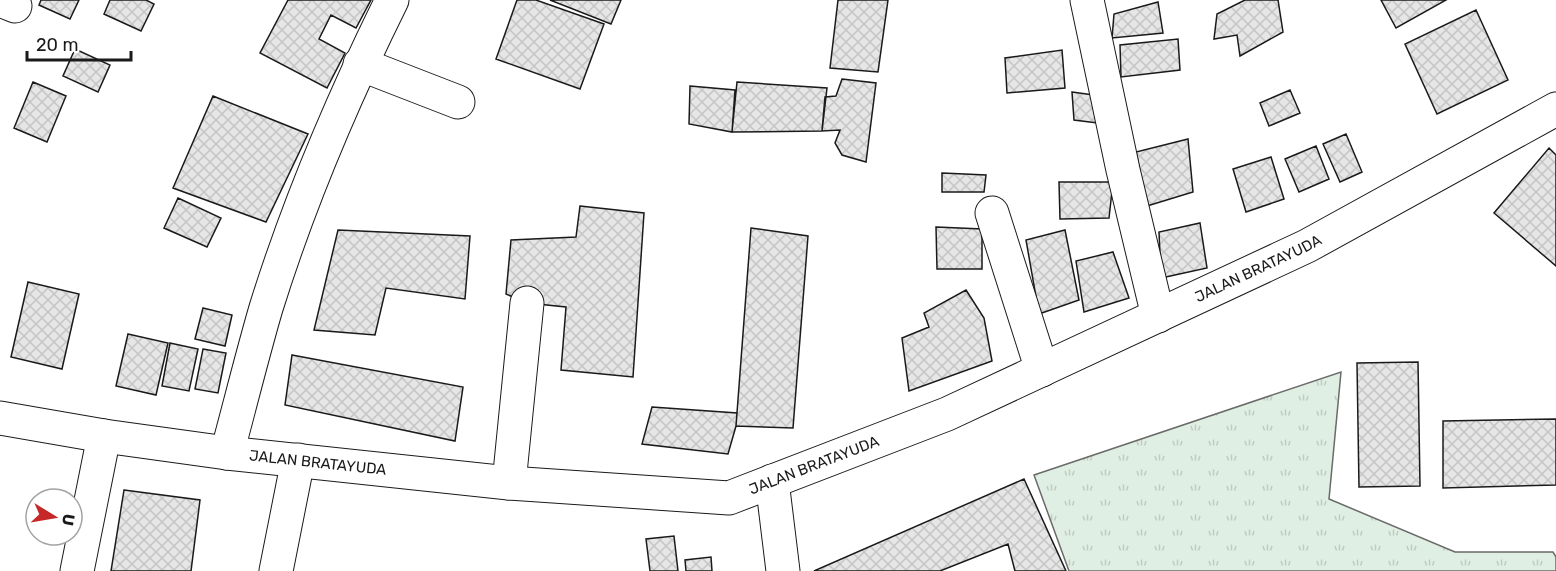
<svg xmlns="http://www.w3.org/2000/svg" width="1556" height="571" viewBox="0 0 1556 571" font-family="Rubik,sans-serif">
  <defs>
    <pattern id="grass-tufts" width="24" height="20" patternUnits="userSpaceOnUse" patternTransform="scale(1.5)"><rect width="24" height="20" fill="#e0efe3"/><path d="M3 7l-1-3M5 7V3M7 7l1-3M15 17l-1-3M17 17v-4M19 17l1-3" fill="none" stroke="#c0ccc2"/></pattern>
    <pattern id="building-cross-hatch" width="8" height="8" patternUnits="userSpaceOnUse" patternTransform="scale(1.5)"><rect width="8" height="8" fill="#e6e6e6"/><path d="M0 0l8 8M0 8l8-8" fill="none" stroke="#c5c5c5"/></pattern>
  </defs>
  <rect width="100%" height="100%" fill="#fff"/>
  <path fill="url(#grass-tufts)" stroke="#6a6a6a" stroke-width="1.5" d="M 1341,372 L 1329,499 L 1455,552 L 1553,552 L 1556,557 L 1556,571 L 1069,571 L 1034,475 Z"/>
  <path fill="url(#building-cross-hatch)" stroke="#1a1a1a" stroke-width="1.5" d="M 41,0 L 79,0 L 70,19 L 39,5 Z
    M 110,0 L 146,0 L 154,4 L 141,31 L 104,14 Z
    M 288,0 L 371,0 L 356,28 L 331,15 L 319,39 L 345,53 L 327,88 L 260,53 Z
    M 517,0 L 536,0 L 604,24 L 580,89 L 496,59 Z
    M 550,0 L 621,0 L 611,24 Z
    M 838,0 L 888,0 L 878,72 L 830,68 Z
    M 1245,0 L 1278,0 L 1283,32 L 1240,56 L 1237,35 L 1214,39 L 1217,14 Z
    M 1381,0 L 1446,0 L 1396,28 Z
    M 1158,2 L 1163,33 L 1112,38 L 1114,14 Z
    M 1476,10 L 1508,80 L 1437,114 L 1405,44 Z
    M 1178,39 L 1180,70 L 1121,77 L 1120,45 Z
    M 75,49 L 110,65 L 98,92 L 63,76 Z
    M 1062,50 L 1065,88 L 1007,93 L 1005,58 Z
    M 842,79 L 876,83 L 866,162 L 842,155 L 835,143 L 840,130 L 822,131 L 825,97 L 836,96 Z
    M 33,82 L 66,96 L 47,142 L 14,128 Z
    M 737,82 L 827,88 L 822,131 L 732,132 Z
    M 690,86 L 735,90 L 732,132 L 689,124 Z
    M 1290,90 L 1300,113 L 1269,126 L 1260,103 Z
    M 1072,92 L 1108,97 L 1113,125 L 1074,120 Z
    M 213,96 L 308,134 L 266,222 L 173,188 Z
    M 1346,134 L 1362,172 L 1340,182 L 1323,144 Z
    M 1188,139 L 1193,192 L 1147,206 L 1136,152 Z
    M 1316,146 L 1329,179 L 1299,192 L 1285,159 Z
    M 1549,148 L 1556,155 L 1556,266 L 1494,213 Z
    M 1271,157 L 1284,199 L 1246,212 L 1233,169 Z
    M 942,173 L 986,175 L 984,192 L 942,192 Z
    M 1059,182 L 1113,182 L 1109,218 L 1060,219 Z
    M 178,198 L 221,218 L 207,247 L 164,228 Z
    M 580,206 L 644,213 L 633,377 L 561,370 L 566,307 L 527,303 L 506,294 L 511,240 L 576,237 Z
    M 1200,223 L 1207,268 L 1161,278 L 1159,232 Z
    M 936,227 L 982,229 L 982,269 L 937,269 Z
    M 751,228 L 808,236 L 793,428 L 736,426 Z
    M 338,230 L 470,236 L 465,299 L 386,288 L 375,335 L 314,330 Z
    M 1065,230 L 1079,300 L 1039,314 L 1026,240 Z
    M 1113,252 L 1129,298 L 1084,312 L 1076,261 Z
    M 28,282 L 79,294 L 62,369 L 11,357 Z
    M 966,290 L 984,318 L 992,361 L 909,391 L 902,338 L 929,327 L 924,313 Z
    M 203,308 L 232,315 L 225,346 L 195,339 Z
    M 128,334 L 168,343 L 156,395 L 116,386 Z
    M 170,343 L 198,349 L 189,391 L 162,386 Z
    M 203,349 L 226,353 L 218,393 L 195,389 Z
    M 292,355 L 463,387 L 455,441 L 285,405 Z
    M 1418,362 L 1420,486 L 1359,487 L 1357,363 Z
    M 652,407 L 737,413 L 736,426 L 728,454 L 642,444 Z
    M 1556,419 L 1556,485 L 1443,488 L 1443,421 Z
    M 1024,479 L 1066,571 L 1015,571 L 1008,544 L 940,571 L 814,571 Z
    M 124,490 L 200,500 L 191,571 L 111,571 Z
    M 674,536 L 678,571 L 650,571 L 646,539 Z
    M 711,557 L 712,571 L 686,571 L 685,560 Z"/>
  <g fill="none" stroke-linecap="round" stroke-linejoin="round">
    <defs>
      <g id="minor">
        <path d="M 0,0 L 15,6"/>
        <path d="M 1087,0 L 1123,170 L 1158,316"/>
        <path d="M 360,64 L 458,102"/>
        <path d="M 992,213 L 1042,370"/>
        <path id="s1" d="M 0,418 L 104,436 L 227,453 L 509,483 L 729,498 L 947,414 L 1307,246 L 1556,109"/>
        <path d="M 227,453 C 240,405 252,356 266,308 C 299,202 343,99 392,0"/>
        <path d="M 772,481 L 783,571"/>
        <path d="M 509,483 L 527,303"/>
        <path d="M 77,571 L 104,436"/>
        <path d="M 276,571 L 298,460"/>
      </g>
    </defs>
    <use href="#minor" stroke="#1a1a1a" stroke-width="35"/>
    <use href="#minor" stroke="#fff" stroke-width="33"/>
  </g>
  <g text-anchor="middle" stroke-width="4.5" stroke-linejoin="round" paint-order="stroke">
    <g font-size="15" fill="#1a1a1a" stroke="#fff">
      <text dy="5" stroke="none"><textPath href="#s1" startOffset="1311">JALAN BRATAYUDA</textPath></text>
      <text dy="5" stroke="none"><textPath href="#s1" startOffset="321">JALAN BRATAYUDA</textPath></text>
      <text dy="5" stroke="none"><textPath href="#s1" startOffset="825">JALAN BRATAYUDA</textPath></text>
    </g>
  </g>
  <g transform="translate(54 517) rotate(101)"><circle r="28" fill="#ffffff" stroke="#a3a3a3" stroke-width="1.5"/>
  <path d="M0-4.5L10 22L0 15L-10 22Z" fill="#c62828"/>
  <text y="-9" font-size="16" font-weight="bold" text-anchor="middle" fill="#1a1a1a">U</text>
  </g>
  <path d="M27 51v9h104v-9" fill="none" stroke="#1a1a1a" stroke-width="3"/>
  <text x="36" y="51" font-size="18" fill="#1a1a1a" stroke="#ffffff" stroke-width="4.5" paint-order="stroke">20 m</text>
</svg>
